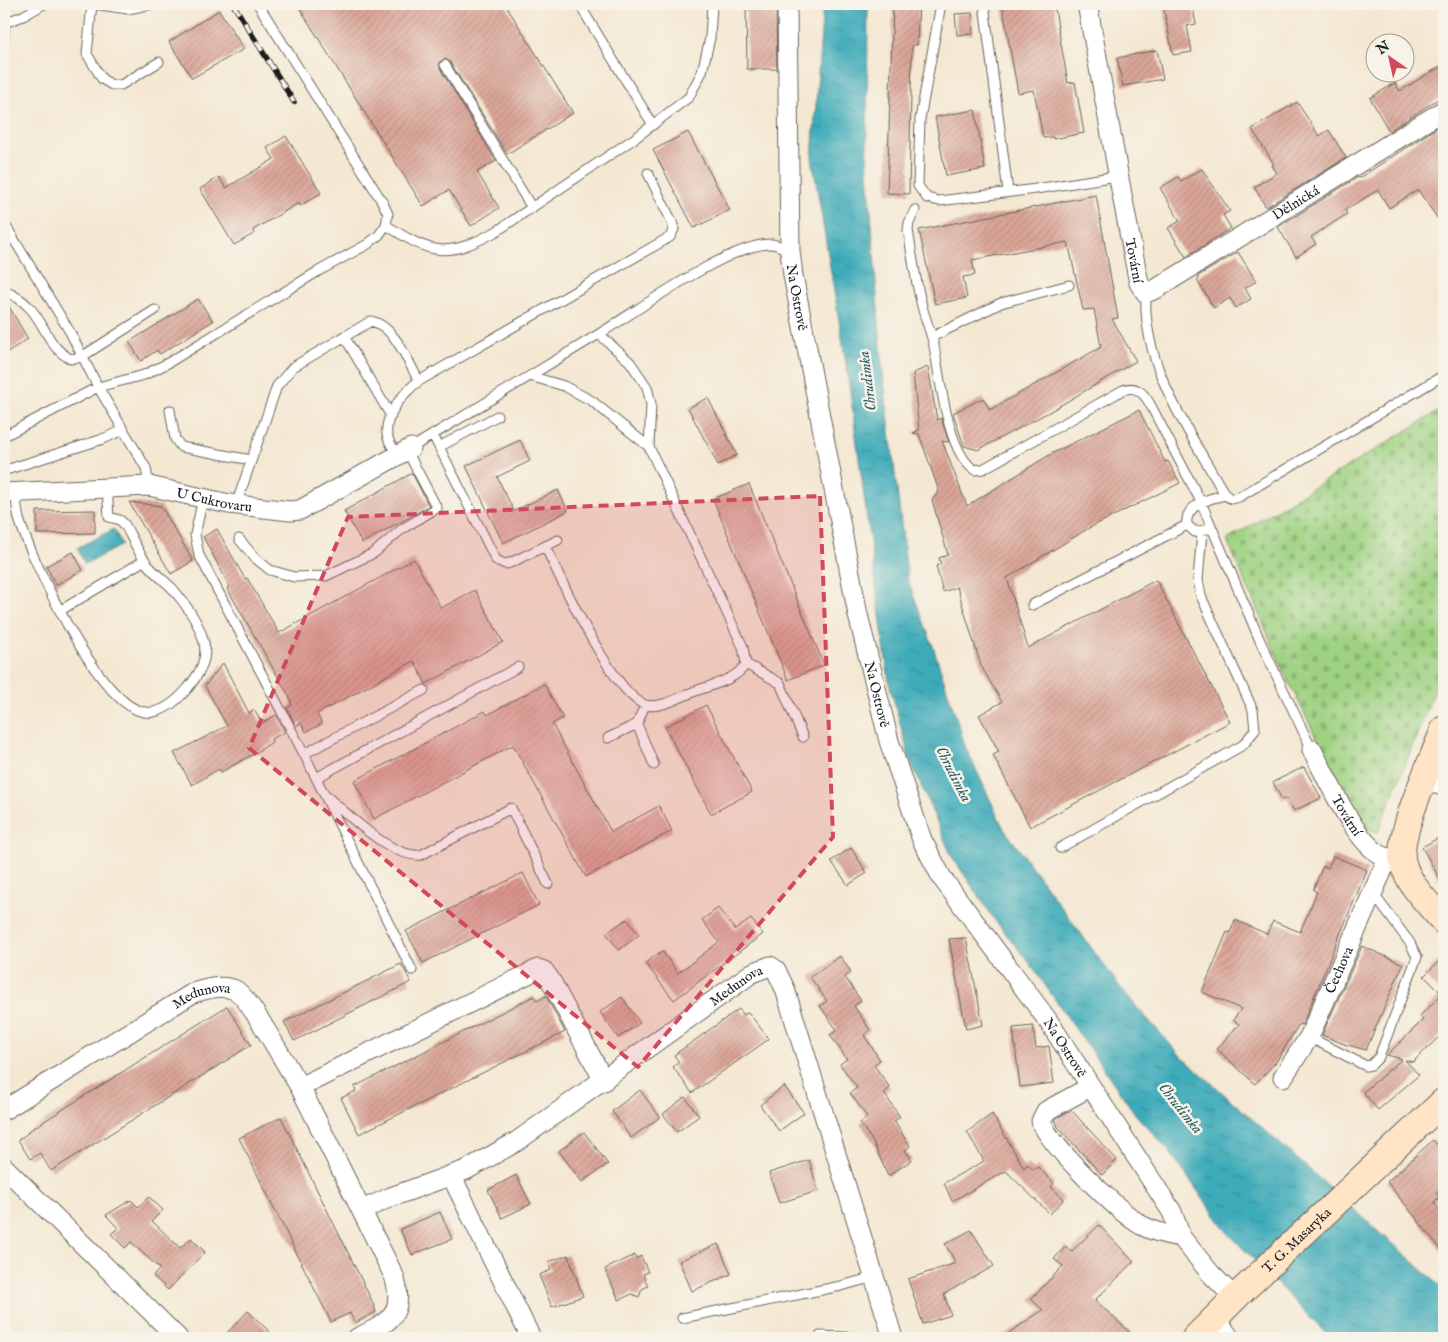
<svg xmlns="http://www.w3.org/2000/svg" width="1448" height="1342" viewBox="0 0 1448 1342" font-family="'IM FELL English',serif">
  <defs>
    <pattern id="cemetery-stones" width="16" height="16" patternUnits="userSpaceOnUse" patternTransform="scale(1.25)"><rect width="16" height="16" fill="#9ed282"/><path d="M2 7V4a2 2 0 0 1 4 0v3zM10 15v-3a2 2 0 0 1 4 0v3z" fill="#88b470"/></pattern>
    <pattern id="water-ripples" width="26" height="14" patternUnits="userSpaceOnUse" patternTransform="scale(1.25)"><rect width="26" height="14" fill="#3cabb9"/><path d="M2 4q2-2 4 0t4 0M15 11q2-2 4 0t4 0" fill="none" stroke="#328a96"/></pattern>
    <pattern id="building-hatch" width="6" height="6" patternUnits="userSpaceOnUse" patternTransform="scale(1.25)"><rect width="6" height="6" fill="#daa698"/><path d="M-1 1l2-2M0 6l6-6M5 7l2-2" fill="none" stroke="#ba8e82"/></pattern>
  </defs>
  <rect width="100%" height="100%" fill="#f7f3e8"/>
  <filter id="ink" filterUnits="userSpaceOnUse"><feTurbulence type="fractalNoise" baseFrequency=".02" numOctaves="2"/><feDisplacementMap in="SourceGraphic" scale="10" xChannelSelector="R" yChannelSelector="G"/><feConvolveMatrix kernelMatrix="1 2 1 2 8 2 1 2 1" color-interpolation-filters="sRGB"/></filter>
  <filter id="wash" filterUnits="userSpaceOnUse"><feTurbulence type="fractalNoise" baseFrequency=".0096" numOctaves="4" result="noise"/><feDisplacementMap in="SourceGraphic" scale="20" xChannelSelector="R" yChannelSelector="G"/><feGaussianBlur stdDeviation="1.12" result="paint"/><feColorMatrix in="noise" values="0 0 0 0 0 0 0 0 0 0 0 0 0 0 0 0 0 1.4 0 .05"/><feComposite in="paint" operator="in"/></filter>
  <g filter="url(#wash)">
    <rect width="100%" height="100%" fill="#f4e8d3"/>
    <path fill="url(#cemetery-stones)" stroke="#5d774f" d="M 1444,408 L 1444,667 L 1378,832 L 1360,826 L 1284,672 L 1227,540 Z"/>
    <path fill="url(#water-ripples)" stroke="#2c646a" d="M 823,4 L 868,4 L 867,156 L 882,365 L 908,581 L 933,646 L 966,748 L 1004,829 L 1126,995 L 1179,1054 L 1444,1289 L 1444,1338 L 1332,1338 L 1323,1331 L 1227,1232 L 1169,1151 L 1136,1115 L 1028,961 L 994,919 L 951,855 L 910,760 L 889,683 L 847,369 L 812,158 Z
      M 114,529 L 122,545 L 85,564 L 77,548 Z"/>
    <g id="blocks">
      <path fill="url(#building-hatch)" d="M 297,4 L 505,4 L 573,113 L 507,154 L 450,62 L 445,59 L 440,62 L 440,68 L 496,161 L 477,172 L 499,208 L 471,226 L 449,190 L 423,206 Z
        M 746,4 L 776,4 L 777,69 L 747,69 Z
        M 893,4 L 919,4 L 917,45 L 912,45 L 909,194 L 887,193 Z
        M 1002,4 L 1054,4 L 1068,83 L 1075,82 L 1084,133 L 1053,139 L 1053,137 L 1043,138 L 1034,90 L 1018,93 Z
        M 1192,4 L 1196,24 L 1187,26 L 1192,52 L 1173,55 L 1164,10 L 1172,6 Z
        M 219,10 L 244,49 L 192,78 L 169,42 Z
        M 972,13 L 973,34 L 957,35 L 955,14 Z
        M 1157,50 L 1163,79 L 1123,86 L 1117,58 Z
        M 1444,64 L 1444,95 L 1389,131 L 1370,98 L 1395,83 L 1400,91 Z
        M 1297,102 L 1319,136 L 1329,130 L 1346,158 L 1266,207 L 1254,187 L 1277,173 L 1272,165 L 1274,164 L 1252,129 Z
        M 975,110 L 985,169 L 946,176 L 935,117 Z
        M 1438,127 L 1444,138 L 1444,228 L 1418,190 L 1389,208 L 1378,190 L 1345,210 L 1347,214 L 1311,237 L 1316,244 L 1296,257 L 1278,227 L 1358,177 L 1359,178 Z
        M 688,132 L 730,210 L 694,228 L 653,150 Z
        M 286,136 L 321,193 L 300,206 L 299,203 L 253,230 L 255,233 L 234,245 L 200,189 L 219,177 L 226,188 L 274,159 L 267,148 Z
        M 1202,169 L 1230,211 L 1223,215 L 1231,228 L 1186,257 L 1168,228 L 1180,221 L 1160,188 L 1178,177 L 1181,181 Z
        M 1096,195 L 1118,318 L 1112,319 L 1136,361 L 1049,412 L 978,450 L 964,446 L 953,413 L 983,398 L 990,410 L 1101,347 L 1094,309 L 1083,310 L 1068,242 L 972,260 L 975,275 L 963,277 L 967,298 L 935,304 L 919,230 Z
        M 1238,252 L 1256,281 L 1245,288 L 1251,299 L 1236,308 L 1230,298 L 1214,308 L 1197,280 L 1199,279 L 1198,276 Z
        M 4,298 L 28,339 L 4,354 Z
        M 198,299 L 213,321 L 160,354 L 157,350 L 141,361 L 129,342 Z
        M 928,367 L 937,420 L 941,418 L 949,442 L 942,441 L 967,506 L 1051,454 L 1139,410 L 1165,462 L 1168,461 L 1180,483 L 1089,528 L 1007,578 L 1028,648 L 1156,580 L 1230,722 L 1030,827 L 993,755 L 999,752 L 979,715 L 1002,702 L 981,666 L 957,587 L 943,592 L 936,566 L 941,564 L 939,558 L 948,555 L 932,500 L 939,491 L 919,434 L 913,433 L 919,430 L 913,373 Z
        M 708,398 L 737,455 L 718,465 L 688,408 Z
        M 520,440 L 530,461 L 497,477 L 514,511 L 558,490 L 568,511 L 503,543 L 466,466 Z
        M 412,473 L 429,506 L 362,543 L 344,511 Z
        M 749,484 L 824,665 L 788,680 L 713,499 Z
        M 129,502 L 161,506 L 193,561 L 171,574 Z
        M 95,510 L 95,533 L 37,534 L 37,511 Z
        M 217,529 L 245,579 L 247,578 L 279,633 L 414,559 L 441,608 L 475,590 L 503,642 L 426,684 L 414,661 L 317,714 L 322,724 L 306,732 L 301,723 L 296,726 L 287,708 L 292,705 L 289,696 L 227,588 L 230,587 L 203,537 Z
        M 73,552 L 83,570 L 56,585 L 46,566 Z
        M 223,663 L 249,713 L 254,710 L 262,723 L 276,715 L 285,732 L 271,739 L 272,742 L 257,752 L 221,772 L 219,769 L 192,785 L 174,753 L 227,726 L 205,686 Z
        M 544,684 L 563,718 L 552,724 L 611,832 L 659,806 L 672,831 L 586,877 L 513,745 L 374,819 L 354,781 L 485,711 L 487,715 Z
        M 706,705 L 752,792 L 711,814 L 665,727 Z
        M 1304,767 L 1321,798 L 1294,811 L 1287,798 L 1282,800 L 1273,782 Z
        M 1444,835 L 1444,887 L 1422,847 Z
        M 851,848 L 867,873 L 848,885 L 831,861 Z
        M 1333,856 L 1367,870 L 1302,1025 L 1299,1024 L 1276,1062 L 1255,1084 L 1217,1049 L 1239,1024 L 1233,1020 L 1241,1009 L 1202,992 L 1227,932 L 1230,933 L 1235,920 L 1267,934 L 1273,921 L 1300,932 L 1317,892 L 1313,890 L 1323,866 L 1328,868 Z
        M 523,873 L 539,905 L 423,963 L 406,931 Z
        M 718,908 L 735,930 L 751,919 L 763,934 L 674,1000 L 645,963 L 662,951 L 678,973 L 719,942 L 702,920 Z
        M 627,919 L 639,935 L 619,950 L 606,933 Z
        M 966,938 L 983,1025 L 966,1029 L 949,939 Z
        M 1362,946 L 1403,964 L 1366,1050 L 1344,1044 L 1322,1035 Z
        M 840,956 L 851,972 L 845,977 L 861,1001 L 854,1006 L 870,1030 L 864,1035 L 880,1060 L 874,1065 L 890,1088 L 884,1093 L 900,1117 L 894,1121 L 910,1146 L 905,1150 L 912,1160 L 888,1176 L 873,1142 L 860,1123 L 867,1117 L 850,1093 L 857,1088 L 840,1064 L 847,1059 L 830,1035 L 837,1030 L 820,1006 L 827,1001 L 810,977 Z
        M 1444,956 L 1444,1032 L 1413,1062 L 1405,1060 L 1419,1075 L 1378,1110 L 1363,1092 L 1402,1059 L 1387,1055 L 1423,1020 L 1420,1016 L 1442,994 L 1424,976 Z
        M 401,964 L 411,982 L 294,1041 L 284,1022 Z
        M 534,996 L 537,1001 L 546,996 L 565,1032 L 359,1134 L 341,1098 L 356,1091 L 354,1087 Z
        M 622,997 L 640,1023 L 618,1038 L 600,1012 Z
        M 227,1006 L 251,1045 L 51,1171 L 40,1153 L 30,1159 L 18,1140 L 28,1133 L 27,1132 Z
        M 739,1009 L 744,1015 L 748,1012 L 769,1039 L 692,1093 L 673,1067 L 679,1062 L 674,1055 Z
        M 1033,1026 L 1036,1048 L 1049,1046 L 1054,1083 L 1020,1087 L 1013,1028 Z
        M 784,1086 L 804,1113 L 779,1131 L 760,1105 Z
        M 640,1090 L 660,1117 L 631,1138 L 612,1111 Z
        M 685,1097 L 699,1116 L 677,1132 L 663,1114 Z
        M 1071,1110 L 1117,1160 L 1102,1175 L 1058,1127 L 1055,1119 Z
        M 992,1114 L 1024,1168 L 1027,1164 L 1034,1170 L 1038,1167 L 1054,1183 L 1051,1187 L 1064,1199 L 1050,1214 L 1006,1171 L 952,1201 L 944,1183 L 984,1161 L 967,1132 Z
        M 281,1117 L 372,1301 L 376,1312 L 355,1323 L 350,1313 L 331,1322 L 239,1138 Z
        M 584,1132 L 608,1164 L 582,1182 L 559,1151 Z
        M 1433,1140 L 1444,1152 L 1444,1186 L 1436,1194 L 1439,1197 L 1434,1202 L 1444,1216 L 1444,1253 L 1387,1182 Z
        M 809,1160 L 818,1191 L 779,1203 L 769,1173 Z
        M 516,1175 L 531,1204 L 502,1218 L 488,1190 Z
        M 149,1197 L 163,1210 L 152,1221 L 180,1248 L 191,1238 L 205,1252 L 168,1290 L 153,1276 L 160,1269 L 131,1242 L 125,1248 L 111,1234 L 118,1228 L 106,1215 L 131,1200 L 138,1207 Z
        M 440,1212 L 452,1239 L 412,1255 L 400,1229 Z
        M 1099,1225 L 1134,1262 L 1095,1300 L 1136,1338 L 1001,1338 L 1043,1310 L 1031,1299 L 1063,1266 L 1054,1259 L 1066,1246 L 1071,1252 Z
        M 971,1230 L 994,1266 L 944,1294 L 951,1315 L 923,1324 L 908,1279 L 956,1263 L 945,1244 Z
        M 718,1244 L 731,1274 L 692,1291 L 679,1261 Z
        M 568,1255 L 583,1296 L 552,1307 L 539,1275 L 551,1270 L 548,1262 Z
        M 635,1255 L 636,1259 L 641,1256 L 648,1272 L 643,1274 L 648,1286 L 642,1289 L 639,1297 L 632,1294 L 619,1300 L 605,1269 Z
        M 248,1311 L 276,1338 L 222,1338 Z"/>
    </g>
  </g>
  <g filter="url(#ink)">
    <use href="#blocks" fill-opacity="0" stroke="#68635c" stroke-width="1"/>
    <g fill="none" stroke-linecap="round" stroke-linejoin="round">
      <defs>
        <path id="lane" d="M 92,4 L 87,54 L 102,79 L 112,85 L 121,85 L 159,62
          M 94,4 L 128,9 L 152,4
          M 258,4 L 383,203 L 388,214 L 386,225
          M 579,4 L 653,125
          M 941,4 L 920,119 L 918,186 L 927,198 L 939,201 L 1036,189 L 1117,176
          M 984,4 L 1008,192
          M 4,22 L 4,40
          M 4,23 L 23,16 L 44,4
          M 445,65 L 532,208
          M 915,210 L 909,223 L 908,230 C 912,254 915,278 921,302 C 924,317 931,331 934,346 C 940,376 947,454 975,470 L 983,469 L 1123,390 C 1136,385 1143,392 1150,404 L 1201,502 L 1261,643 L 1312,750
          M 4,223 L 70,332 L 98,387 L 146,468 L 149,486
          M 4,291 C 47,307 40,344 71,359 L 83,356 L 155,310
          M 1146,293 C 1142,365 1187,427 1221,488 C 1226,496 1229,501 1239,497 L 1444,375
          M 599,334 C 637,311 731,242 772,244 C 779,245 784,248 790,251
          M 344,336 L 391,416
          M 932,337 L 1001,303 L 1069,285
          M 530,376 L 564,386 L 592,401 L 649,447
          M 419,381 L 670,237 L 674,229 L 672,222 L 648,173
          M 170,410 L 175,439 L 181,447 L 251,460
          M 433,435 L 496,560 L 505,564 L 510,563 L 558,540
          M 4,436 L 98,387 L 144,375 L 168,363 L 317,272 L 368,244 L 379,235 L 386,225 C 434,256 447,258 497,231 L 638,136 L 689,97 L 702,72 L 710,38 L 712,4
          M 439,447 L 497,416
          M 411,448 L 599,334 L 630,362 L 647,387 L 651,404 L 649,447 L 743,647 L 746,664 L 780,683 L 803,737
          M 6,470 L 100,440 L 124,430
          M 16,492 C 16,501 17,510 19,519 C 33,563 96,697 140,711 C 159,717 177,701 188,688 C 200,673 209,658 203,639 C 198,621 184,602 172,588 C 164,580 154,573 147,564 C 138,552 132,538 125,525 L 120,520 L 109,517 L 107,487
          M 203,498 L 195,535 L 199,555 L 304,754 L 412,970
          M 236,505 L 277,386 L 293,367 L 371,321 C 395,326 408,362 419,381 C 405,391 384,415 387,434 C 388,442 394,449 398,456
          M 1187,525 L 1195,532 L 1208,529
          M 239,539 L 255,558 L 270,570 L 294,577 L 326,576 L 374,553 L 402,529 L 437,508 L 407,451
          M 545,546 C 560,577 614,697 646,705 C 660,709 680,697 693,692 C 711,685 735,681 746,664
          M 1032,605 L 1187,525 C 1184,505 1210,498 1225,495
          M 61,610 L 145,560
          M 645,705 L 637,724 L 654,765
          M 608,738 L 637,724
          M 304,754 L 424,690
          M 316,778 L 518,667
          M 326,796 C 349,815 391,858 421,855 L 511,808 L 548,884
          M 1060,848 L 1243,745 L 1255,730 L 1253,710 L 1201,596 L 1198,580 L 1202,531
          M 1309,1037 L 1366,1066 L 1371,1065 L 1379,1057 L 1417,957 L 1410,943 L 1372,892
          M 682,1318 L 841,1286 L 874,1277
          M 820,1336 L 869,1338"/>
        <g id="street">
          <path id="s1" d="M 787,4 L 790,251 L 793,275 L 858,615 L 889,741 L 922,840 L 942,878 L 1049,1022 L 1172,1212 L 1181,1237 L 1211,1274 L 1235,1298"/>
          <path id="s2" d="M 1087,4 C 1105,97 1120,190 1139,283 L 1146,293 L 1156,289 L 1444,110"/>
          <path id="s3" d="M 4,493 L 149,486 L 229,504 L 290,511 L 300,510 L 411,448"/>
          <path id="s4" d="M 1312,750 C 1327,777 1358,851 1388,858 C 1391,859 1396,859 1400,859"/>
          <path d="M 1424,781 L 1444,786"/>
          <path id="s5" d="M 1283,1077 L 1309,1037 L 1388,858"/>
          <path d="M 300,1087 L 538,969 L 544,971 L 551,981 L 604,1081"/>
          <path d="M 1090,1087 L 1046,1111 L 1041,1121 C 1048,1144 1119,1212 1141,1225 C 1154,1232 1167,1235 1181,1237"/>
          <path id="s6" d="M 4,1110 L 193,993 C 206,989 222,984 235,990 C 250,997 287,1068 300,1087 L 394,1276 C 406,1315 389,1323 357,1338"/>
          <path d="M 4,1167 L 178,1338"/>
          <path d="M 451,1175 L 531,1338"/>
          <path id="s7" d="M 362,1210 L 391,1197 L 466,1170 L 516,1142 L 752,973 L 770,966 L 776,970 L 785,989 L 893,1338"/>
          <path d="M 1215,1318 L 1230,1338"/>
        </g>
        <g id="secondary">
          <path d="M 1444,729 C 1434,757 1395,837 1403,863 C 1409,886 1429,904 1444,922"/>
          <path id="s8" d="M 1195,1338 L 1243,1290 L 1444,1101"/>
        </g>
      </defs>
      <use href="#lane" stroke="#68635c" stroke-width="11"/>
      <use href="#street" stroke="#68635c" stroke-width="21"/>
      <use href="#secondary" stroke="#68635c" stroke-width="28"/>
      <use href="#lane" stroke="#fff" stroke-width="9"/>
      <use href="#street" stroke="#fff" stroke-width="19"/>
      <use href="#secondary" stroke="#ffe4c6" stroke-width="26"/>
      <defs>
        <path id="rail" d="M 233,4 L 294,102"/>
      </defs>
      <use href="#rail" stroke="#1c1c1c" stroke-width="5.5"/>
      <use href="#rail" stroke="#f7f3e8" stroke-width="4" stroke-dasharray="11" stroke-linecap="butt"/>
    </g>
  </g>
  <path fill="#d1495b" fill-opacity="0.2" stroke="#d1495b" stroke-width="4" stroke-dasharray="10 6" stroke-linejoin="round" d="M 820,496 L 833,837 L 638,1067 L 249,748 L 348,517 Z"/>
  <g text-anchor="middle" stroke-width="5" stroke-linejoin="round" paint-order="stroke">
    <g font-size="14" fill="#1c1c1c" stroke="#f7f3e8">
      <text dy="5" stroke="none"><textPath href="#s2" startOffset="471">Dělnická</textPath></text>
      <text dy="5" stroke="none"><textPath href="#s2" startOffset="261">Tovární</textPath></text>
      <text dy="5" stroke="none"><textPath href="#s1" startOffset="294">Na Ostrově</textPath></text>
      <text dy="5" stroke="none"><textPath href="#s3" startOffset="212">U Cukrovaru</textPath></text>
      <text dy="5" stroke="none"><textPath href="#s1" startOffset="699">Na Ostrově</textPath></text>
      <text dy="5" stroke="none"><textPath href="#s4" startOffset="74">Tovární</textPath></text>
      <text dy="5" stroke="none"><textPath href="#s5" startOffset="121">Čechova</textPath></text>
      <text dy="5" stroke="none"><textPath href="#s7" startOffset="439">Medunova</textPath></text>
      <text dy="5" stroke="none"><textPath href="#s6" startOffset="230">Medunova</textPath></text>
      <text dy="5" stroke="none"><textPath href="#s1" startOffset="1104">Na Ostrově</textPath></text>
      <text dy="5" stroke="none"><textPath href="#s8" startOffset="141">T. G. Masaryka</textPath></text>
    </g>
    <g font-size="15" font-style="italic" fill="#2a5c63" stroke="#f7f3e8">
      <text transform="translate(867 381) rotate(-97)" y="5">Chrudimka</text>
      <text transform="translate(954 774) rotate(63)" y="5">Chrudimka</text>
      <text transform="translate(1181 1108) rotate(51)" y="5">Chrudimka</text>
    </g>
  </g>
  <rect width="1448" height="1342" fill="none" stroke="#f7f3e8" stroke-width="20"/>
  <g transform="translate(1390 58) rotate(326)"><circle r="24" fill="#f7f3e8" stroke="#9f9d96"/>
  <path d="M0-4L9 19L0 12L-9 19Z" fill="#d1495b"/>
  <text y="-8" font-size="14" font-weight="bold" text-anchor="middle" fill="#1c1c1c">N</text>
  </g>
</svg>
